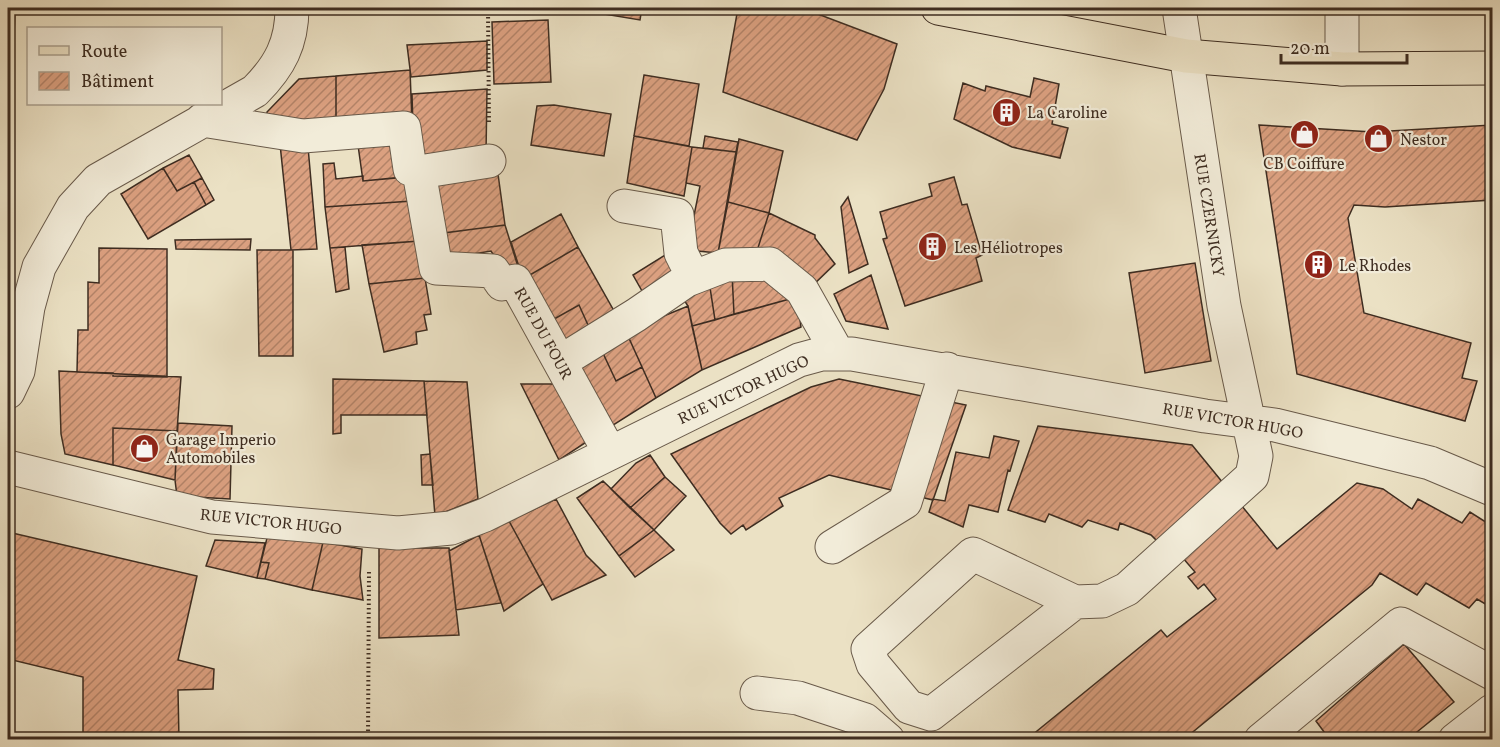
<svg xmlns="http://www.w3.org/2000/svg" width="1500" height="747" viewBox="0 0 1500 747" font-family="Vollkorn,serif">
  <defs>
    <pattern id="building-hatch" width="6" height="6" patternUnits="userSpaceOnUse" patternTransform="scale(1.5)"><rect width="6" height="6" fill="#dba080"/><path d="M-1 1l2-2M0 6l6-6M5 7l2-2" fill="none" stroke="#b38368"/></pattern>
  </defs>
  <rect width="100%" height="100%" fill="#ebe1c4"/>
  <filter id="stains"><feTurbulence type="fractalNoise" baseFrequency=".00333" numOctaves="4"/><feColorMatrix values="0 0 0 0 .2 0 0 0 0 .09 0 0 0 0 .02 0 0 0 .5 -.17"/></filter>
  <radialGradient id="worn" r=".72"><stop offset=".6" stop-color="#630" stop-opacity="0"/><stop offset="1" stop-color="#630" stop-opacity=".3"/></radialGradient>
  <path fill="url(#building-hatch)" stroke="#3e2d21" stroke-width="1.5" d="M 8,8 L 15,8 L 14,35 L 8,34 Z
    M 568,8 L 642,8 L 640,20 Z
    M 738,8 L 802,8 L 897,44 L 884,89 L 857,140 L 723,92 Z
    M 548,20 L 551,82 L 494,84 L 492,22 Z
    M 487,41 L 487,70 L 411,77 L 407,45 Z
    M 410,70 L 412,122 L 336,127 L 336,76 Z
    M 644,75 L 699,84 L 689,146 L 634,136 Z
    M 336,76 L 336,127 L 267,118 L 267,112 L 299,79 Z
    M 1034,78 L 1059,84 L 1052,124 L 1068,128 L 1060,158 L 1012,147 L 954,119 L 963,83 L 985,91 L 986,86 L 1030,97 Z
    M 487,89 L 486,154 L 414,161 L 412,94 Z
    M 554,105 L 611,114 L 604,156 L 531,145 L 537,106 Z
    M 1259,125 L 1373,132 L 1492,125 L 1492,200 L 1385,207 L 1354,205 L 1348,218 L 1364,313 L 1471,343 L 1462,378 L 1477,381 L 1465,421 L 1297,374 Z
    M 634,136 L 692,147 L 684,196 L 627,183 Z
    M 705,136 L 738,142 L 736,152 L 703,148 Z
    M 396,137 L 403,177 L 363,181 L 357,138 Z
    M 739,139 L 783,151 L 769,213 L 728,202 Z
    M 280,144 L 308,147 L 317,249 L 291,250 Z
    M 692,147 L 736,152 L 718,253 L 687,250 L 700,186 L 686,183 Z
    M 189,155 L 202,178 L 177,191 L 163,168 Z
    M 334,163 L 336,179 L 363,176 L 363,181 L 408,177 L 412,201 L 325,207 L 323,164 Z
    M 163,168 L 177,191 L 194,182 L 206,205 L 148,239 L 121,194 Z
    M 434,174 L 498,174 L 505,225 L 444,233 Z
    M 954,177 L 962,205 L 967,204 L 982,255 L 976,258 L 982,281 L 905,306 L 883,239 L 887,238 L 880,212 L 932,196 L 929,184 Z
    M 202,178 L 214,200 L 206,205 L 194,182 Z
    M 848,197 L 868,264 L 849,273 L 841,207 Z
    M 412,201 L 419,241 L 330,248 L 325,207 Z
    M 728,202 L 769,213 L 757,251 L 718,253 Z
    M 769,213 L 815,235 L 815,238 L 835,264 L 810,288 L 757,251 Z
    M 561,214 L 578,247 L 523,279 L 511,242 Z
    M 505,225 L 519,270 L 506,274 L 491,251 L 449,258 L 444,233 Z
    M 251,239 L 250,250 L 176,249 L 175,240 Z
    M 419,241 L 425,278 L 369,284 L 362,245 Z
    M 345,247 L 349,289 L 336,292 L 330,248 Z
    M 578,247 L 618,318 L 592,334 L 579,305 L 547,323 L 523,279 Z
    M 99,248 L 167,249 L 167,377 L 113,376 L 113,373 L 77,372 L 78,330 L 88,330 L 88,282 L 99,283 Z
    M 257,250 L 293,250 L 293,356 L 259,356 Z
    M 670,252 L 676,277 L 646,298 L 633,275 Z
    M 1195,263 L 1211,361 L 1145,373 L 1129,273 Z
    M 732,273 L 770,273 L 797,297 L 734,314 Z
    M 732,273 L 734,314 L 715,320 L 709,281 Z
    M 871,275 L 888,329 L 846,321 L 834,294 Z
    M 425,278 L 431,314 L 424,315 L 427,330 L 416,332 L 417,344 L 384,352 L 369,284 Z
    M 709,281 L 715,320 L 692,326 L 688,306 L 682,297 Z
    M 797,297 L 801,327 L 702,370 L 692,326 Z
    M 579,305 L 592,334 L 563,351 L 547,323 Z
    M 688,306 L 702,370 L 656,398 L 628,336 L 649,322 Z
    M 628,336 L 642,367 L 616,381 L 602,351 Z
    M 602,351 L 616,381 L 642,367 L 656,398 L 607,429 L 573,360 Z
    M 59,371 L 181,377 L 177,431 L 113,428 L 113,465 L 65,454 L 61,434 Z
    M 333,379 L 424,381 L 427,415 L 341,415 L 341,433 L 333,434 Z
    M 839,379 L 966,405 L 933,500 L 829,475 L 779,498 L 783,506 L 746,530 L 743,525 L 731,534 L 720,523 L 671,454 L 811,387 Z
    M 424,381 L 467,382 L 478,499 L 435,516 Z
    M 521,384 L 556,384 L 588,441 L 559,460 Z
    M 178,423 L 232,426 L 230,499 L 177,496 L 175,480 Z
    M 1038,426 L 1192,445 L 1277,549 L 1357,483 L 1383,489 L 1412,509 L 1418,499 L 1462,523 L 1470,512 L 1492,526 L 1492,608 L 1477,599 L 1469,608 L 1426,583 L 1417,595 L 1380,573 L 1372,585 L 1183,740 L 1026,740 L 1161,630 L 1167,637 L 1216,599 L 1204,584 L 1198,589 L 1188,577 L 1195,572 L 1170,543 L 1163,547 L 1151,535 L 1120,523 L 1118,530 L 1088,520 L 1082,527 L 1049,514 L 1045,522 L 1008,510 Z
    M 113,428 L 177,431 L 175,480 L 113,465 Z
    M 994,436 L 1019,441 L 1010,471 L 1008,470 L 998,512 L 969,505 L 963,527 L 929,512 L 933,499 L 945,501 L 956,452 L 989,458 Z
    M 430,454 L 433,485 L 422,485 L 421,455 Z
    M 650,455 L 665,477 L 630,508 L 611,489 L 636,463 Z
    M 665,477 L 686,496 L 654,530 L 630,508 Z
    M 603,481 L 654,530 L 619,556 L 577,498 Z
    M 556,499 L 586,555 L 606,575 L 552,600 L 509,521 Z
    M 509,521 L 543,584 L 504,611 L 479,535 Z
    M 654,530 L 674,550 L 635,577 L 619,556 Z
    M 8,532 L 197,576 L 178,660 L 214,669 L 213,689 L 178,690 L 179,740 L 83,740 L 83,677 L 8,659 Z
    M 268,534 L 323,542 L 312,590 L 265,579 L 269,563 L 261,562 Z
    M 479,535 L 501,603 L 456,610 L 449,551 Z
    M 215,540 L 265,543 L 257,578 L 206,566 Z
    M 323,542 L 362,549 L 360,576 L 363,600 L 312,590 Z
    M 379,548 L 449,548 L 459,635 L 379,638 Z
    M 261,562 L 269,563 L 265,579 L 257,578 Z
    M 1404,644 L 1454,702 L 1407,740 L 1330,740 L 1316,721 Z"/>
  <g fill="none" stroke-linecap="round" stroke-linejoin="round">
    <defs>
      <path id="minor" d="M 1342,8 L 1342,69
        M 202,120 L 303,136 L 404,128 L 410,169 L 419,172 L 489,161
        M 419,172 L 436,268 L 493,271 L 502,284 L 515,281 L 610,453
        M 624,206 L 677,215 L 681,253 L 693,277
        M 560,362 L 636,315 L 687,280 L 726,265 L 770,264 L 802,290 L 837,352
        M 8,392 L 18,371 L 28,307 L 39,267 L 73,207 L 98,180 L 255,91 C 280,66 292,43 292,8
        M 8,467 L 212,517 L 398,533 L 451,528 L 485,515 L 799,360 L 821,354 L 852,354 L 1205,416 L 1275,425 L 1430,463 L 1492,489
        M 832,547 L 905,502 L 947,369
        M 1075,602 L 931,714 L 909,707 L 873,664 L 868,649 L 973,554 L 1075,602 L 1102,601 L 1127,589 L 1252,476 L 1256,456 L 1224,306 L 1179,8
        M 757,693 L 798,698 L 865,720 L 888,740
        M 1261,740 L 1401,624 L 1492,673
        M 1455,740 L 1492,711"/>
      <path id="major" d="M 938,8 L 1186,56 L 1342,69 L 1492,68"/>
    </defs>
    <use href="#minor" stroke="#695a4a" stroke-width="35"/>
    <use href="#major" stroke="#3e2d21" stroke-width="35"/>
    <path stroke="#3e2d21" stroke-width="4" stroke-dasharray="1.5 3" stroke-linecap="butt" d="M 488,8 L 489,125
      M 1485,8 L 1492,13
      M 368,740 L 369,569"/>
    <use href="#minor" stroke="#f2ecd9" stroke-width="33"/>
    <use href="#major" stroke="#ebe1c4" stroke-width="33"/>
  </g>
  <defs>
    <symbol id="building-disc" viewBox="-11 -11 22 22"><circle r="9.5" fill="#8f2418" stroke="#f2ecd9"/><path d="M-4-6H4V6H1V3H-1V6H-4ZM-2.5-4.3h1.7v1.8h-1.7ZM.8-4.3h1.7v1.8H.8ZM-2.5-1h1.7V.8h-1.7ZM.8-1h1.7V.8H.8Z" fill="#fff"/></symbol>
    <symbol id="shop-disc" viewBox="-11 -11 22 22"><circle r="9.5" fill="#8f2418" stroke="#f2ecd9"/><path d="M-5-2.5h2.3a2.7 3.5 0 0 1 5.4 0H5L5.5 6h-11ZM-1.5-2.5h3a1.5 2.3 0 0 0-3 0Z" fill="#fff"/></symbol>
  </defs>
  <g fill-rule="evenodd">
    <use href="#building-disc" x="990" y="96" width="33" height="33"/>
    <use href="#shop-disc" x="1288" y="118" width="33" height="33"/>
    <use href="#shop-disc" x="1362" y="122" width="33" height="33"/>
    <use href="#building-disc" x="916" y="230" width="33" height="33"/>
    <use href="#building-disc" x="1302" y="248" width="33" height="33"/>
    <use href="#shop-disc" x="128" y="432" width="33" height="33"/>
  </g>
  <g text-anchor="middle" stroke-width="4.5" stroke-linejoin="round" paint-order="stroke">
    <g font-size="16" fill="#3e2d21" stroke="#f2ecd9" text-anchor="start">
      <text x="1027" y="118">La Caroline</text>
      <text x="1400" y="145">Nestor</text>
      <text x="1304" y="169" text-anchor="middle">CB Coiffure</text>
      <text x="954" y="253">Les Héliotropes</text>
      <text x="1339" y="271">Le Rhodes</text>
      <text x="166" y="445">Garage Imperio<tspan x="166" dy="18">Automobiles</tspan></text>
    </g>
    <g font-size="16" fill="#3e2d21" stroke="#f2ecd9">
      <text transform="translate(1210 215) rotate(81)" y="6">RUE CZERNICKY</text>
      <text transform="translate(544 333) rotate(61)" y="6">RUE DU FOUR</text>
      <text transform="translate(743 389) rotate(-25)" y="6">RUE VICTOR HUGO</text>
      <text transform="translate(1233 420) rotate(10)" y="6">RUE VICTOR HUGO</text>
      <text transform="translate(271 521) rotate(6)" y="6">RUE VICTOR HUGO</text>
    </g>
  </g>
  <rect width="1500" height="747" fill="none" stroke="#ebe1c4" stroke-width="30"/>
  <rect x="9" y="9" width="1482" height="729" fill="none" stroke="#3e2d21" stroke-width="3"/>
  <rect x="15" y="15" width="1470" height="717" fill="none" stroke="#3e2d21" stroke-width="1.5"/>
  <rect x="27" y="27" width="195" height="78" fill="#f2ecd9" stroke="#aaa08f" stroke-width="1.5"/>
  <rect x="39" y="46" width="30" height="9" fill="#ebe1c4" stroke="#aaa08f" stroke-width="1.5"/>
  <text x="81" y="57" font-size="18" fill="#3e2d21">Route</text>
  <rect x="39" y="72" width="30" height="18" fill="url(#building-hatch)" stroke="#aaa08f" stroke-width="1.5"/>
  <text x="81" y="87" font-size="18" fill="#3e2d21">Bâtiment</text>
  <path d="M1281 54v9h126v-9" fill="none" stroke="#3e2d21" stroke-width="3"/>
  <text x="1290" y="54" font-size="18" fill="#3e2d21" stroke="#f2ecd9" stroke-width="4.5" paint-order="stroke">20 m</text>
  <rect width="100%" height="100%" filter="url(#stains)"/>
  <rect width="100%" height="100%" fill="url(#worn)"/>
</svg>
